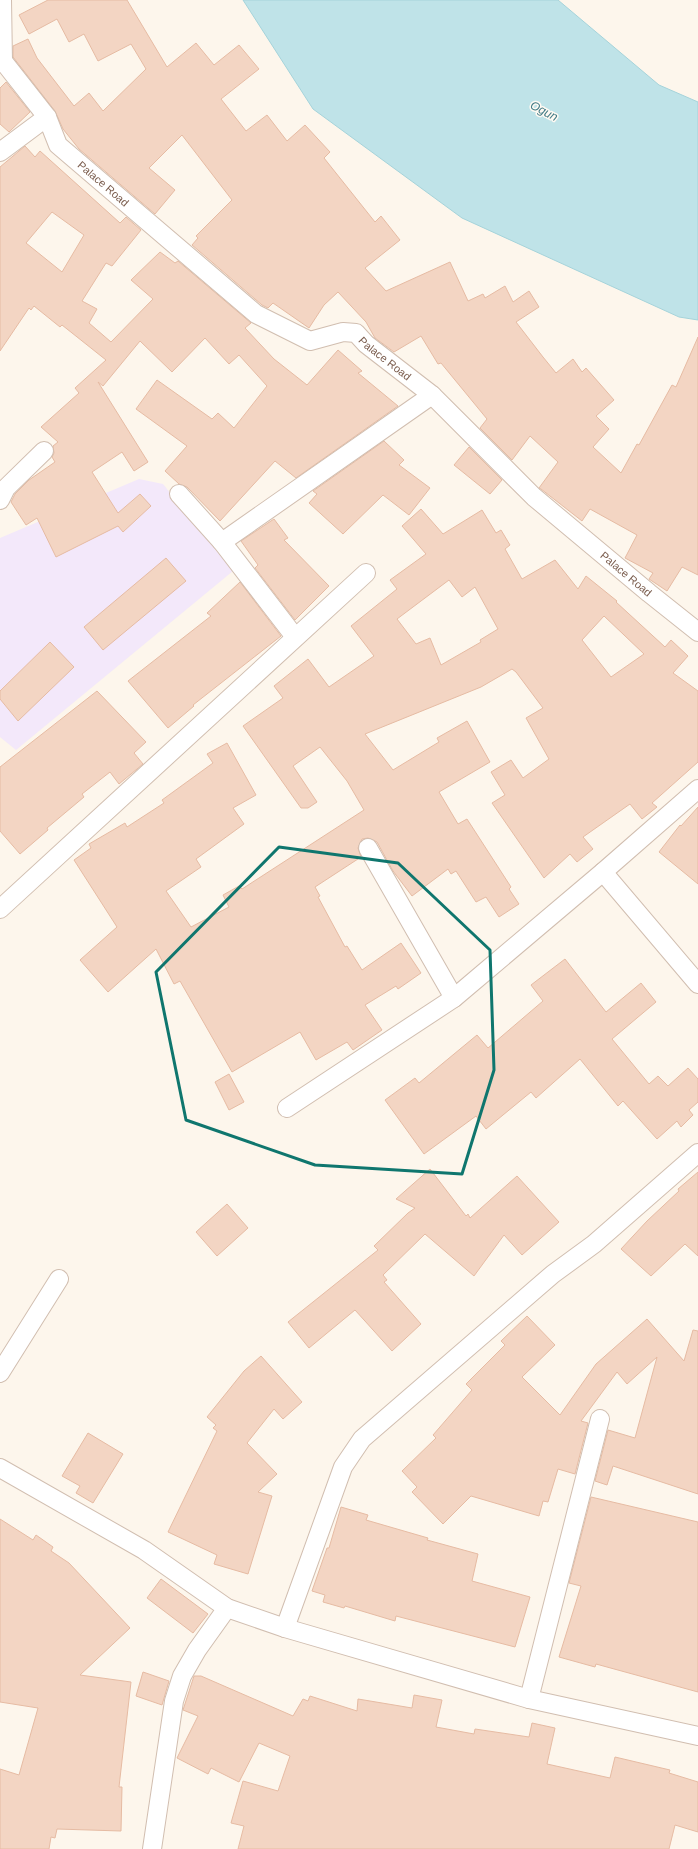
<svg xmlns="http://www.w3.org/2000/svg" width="698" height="1849" viewBox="0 0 698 1849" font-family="Arial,sans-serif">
  <rect width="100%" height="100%" fill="#fdf6ec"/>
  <path fill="#f3e8fa" d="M 139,479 L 163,484 L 233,571 L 16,750 L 0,737 L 0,538 Z"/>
  <path fill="#bfe3e8" stroke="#a5d3da" d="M 243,0 L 558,0 L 659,85 L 698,102 L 698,320 L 679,317 L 462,218 L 313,109 Z"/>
  <path fill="#f3d5c3" stroke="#e6bba3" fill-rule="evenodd" d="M 48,0 L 127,0 L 167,67 L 196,43 L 214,65 L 239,45 L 259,69 L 221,99 L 246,131 L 267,115 L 287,141 L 305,125 L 330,152 L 324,158 L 375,222 L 381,216 L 400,240 L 365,268 L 386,291 L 450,262 L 468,301 L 483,294 L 485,298 L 505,286 L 513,302 L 529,291 L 539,307 L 516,322 L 543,357 L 556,373 L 573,359 L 582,372 L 586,368 L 614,400 L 596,416 L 609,429 L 593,447 L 621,473 L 637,444 L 639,445 L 672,385 L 676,387 L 698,337 L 698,575 L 682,567 L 667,591 L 649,579 L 653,573 L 625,558 L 637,535 L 590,509 L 582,521 L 541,489 L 539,488 L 558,462 L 530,436 L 512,460 L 480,428 L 487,419 L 441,363 L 438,364 L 421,336 L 394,352 L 375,338 L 366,322 L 338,292 L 324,305 L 309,328 L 273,303 L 268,308 L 262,305 L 192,245 L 198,238 L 196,236 L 232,200 L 182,135 L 149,168 L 175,190 L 155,214 L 79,149 L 63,129 L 55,111 L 13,57 L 13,46 L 28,39 L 37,58 L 74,106 L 89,93 L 103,111 L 146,69 L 131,44 L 98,61 L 84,34 L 69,42 L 57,19 L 29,34 L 19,15 Z
    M 6,82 L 30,112 L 9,132 L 0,124 L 0,88 Z
    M 25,146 L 35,157 L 40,151 L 120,223 L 126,217 L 141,230 L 112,266 L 106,263 L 82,301 L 97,309 L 89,323 L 111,342 L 153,299 L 131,280 L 160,252 L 175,263 L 178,261 L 251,323 L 245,328 L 274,359 L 307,385 L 338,350 L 362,371 L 358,373 L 398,406 L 296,478 L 275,461 L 220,521 L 187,487 L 179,484 L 165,471 L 187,446 L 136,409 L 157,380 L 212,419 L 218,413 L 234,428 L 267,386 L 239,355 L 229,364 L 205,338 L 172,372 L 140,341 L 103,386 L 98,382 L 148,462 L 134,471 L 122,452 L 92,472 L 118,513 L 140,494 L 151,506 L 123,532 L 118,526 L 56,557 L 37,518 L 26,525 L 11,502 L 15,494 L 29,480 L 55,462 L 52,457 L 54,453 L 53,446 L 58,442 L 41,427 L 79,393 L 75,388 L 106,360 L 62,325 L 60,327 L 34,306 L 31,310 L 29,308 L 0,351 L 0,167 ZM 52,212 L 84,235 L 62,272 L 26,243 Z
    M 384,441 L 404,460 L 399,465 L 430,488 L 409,515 L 383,495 L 343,534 L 309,503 L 317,494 L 313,491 Z
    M 469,447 L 502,480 L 490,494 L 454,465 Z
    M 421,509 L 443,534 L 482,510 L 496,533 L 501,530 L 510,545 L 505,549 L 522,579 L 555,560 L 578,589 L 586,576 L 617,601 L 616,602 L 665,647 L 671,640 L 688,656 L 673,673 L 698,691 L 698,762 L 652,803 L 657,807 L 642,819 L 630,804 L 583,837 L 593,849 L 577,862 L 570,854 L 544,878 L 492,803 L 505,795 L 491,772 L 511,760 L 523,778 L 549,759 L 526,718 L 543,708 L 516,672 L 512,669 L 481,687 L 365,734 L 393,770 L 439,742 L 437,738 L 467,721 L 490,762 L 439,792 L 458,824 L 467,819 L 511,887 L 509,889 L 519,904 L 499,917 L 486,897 L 476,902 L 456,871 L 451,874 L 448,869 L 412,896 L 393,871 L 377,842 L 368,838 L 362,839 L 358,848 L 361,857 L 315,887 L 320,896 L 318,897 L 345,947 L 347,946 L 362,970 L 401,943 L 421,973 L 398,989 L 396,986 L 365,1005 L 382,1030 L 353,1050 L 347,1042 L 316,1060 L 300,1032 L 232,1072 L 180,981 L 174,984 L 156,949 L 108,992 L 80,960 L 117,927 L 74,860 L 91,848 L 89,844 L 125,823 L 127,827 L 164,803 L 162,800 L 213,763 L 207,754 L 227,743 L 256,795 L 233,808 L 244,824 L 196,859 L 201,867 L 166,891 L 191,927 L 229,907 L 223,895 L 239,886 L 242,889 L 364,810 L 347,781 L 320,747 L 293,766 L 317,802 L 308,808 L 301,808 L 243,726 L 283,698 L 274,686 L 308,659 L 329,687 L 374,656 L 351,626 L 397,589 L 390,580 L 426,554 L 402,526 ZM 449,580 L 462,597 L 475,587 L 498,629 L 480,640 L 481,642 L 441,665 L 430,638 L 416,644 L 397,619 ZM 604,616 L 644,654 L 611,677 L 582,640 Z
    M 274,519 L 288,538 L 284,540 L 329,586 L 295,620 L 255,568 L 258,565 L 241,541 Z
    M 166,558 L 186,581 L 103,650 L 84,627 Z
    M 240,582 L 281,636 L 193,705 L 194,706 L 168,728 L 128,681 L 211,616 L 207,613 Z
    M 50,642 L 74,667 L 18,721 L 0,699 L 0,691 Z
    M 97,691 L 146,742 L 134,753 L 143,764 L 119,784 L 110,772 L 82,794 L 84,797 L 47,828 L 48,830 L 20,854 L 0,831 L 0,767 Z
    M 698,807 L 698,884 L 659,852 L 680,825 L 681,826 Z
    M 565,959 L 606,1012 L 641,983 L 656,1002 L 612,1039 L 649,1084 L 658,1076 L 668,1086 L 688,1068 L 698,1079 L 698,1102 L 689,1110 L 693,1115 L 681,1127 L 677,1121 L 657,1139 L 623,1101 L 618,1106 L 580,1059 L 536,1098 L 531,1092 L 486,1129 L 476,1116 L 424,1154 L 385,1100 L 415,1078 L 419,1083 L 477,1035 L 488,1048 L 543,1001 L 531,985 Z
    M 229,1074 L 244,1102 L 229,1110 L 215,1082 Z
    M 430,1169 L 466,1216 L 468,1214 L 470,1218 L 517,1176 L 559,1222 L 522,1255 L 504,1235 L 474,1276 L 425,1234 L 383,1275 L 387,1280 L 384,1282 L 421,1324 L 392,1351 L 355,1310 L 309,1348 L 288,1322 L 378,1250 L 374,1246 L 408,1213 L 415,1208 L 396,1199 Z
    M 698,1172 L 698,1256 L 685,1244 L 651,1276 L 621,1249 L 647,1221 L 679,1191 L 678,1189 Z
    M 227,1204 L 248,1228 L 217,1256 L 196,1232 Z
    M 527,1316 L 555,1345 L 522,1377 L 560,1415 L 596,1364 L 647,1319 L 684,1361 L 693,1330 L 698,1331 L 698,1494 L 613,1466 L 607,1485 L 595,1481 L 608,1430 L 635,1438 L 657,1357 L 627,1384 L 617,1372 L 581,1421 L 588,1423 L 575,1474 L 558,1469 L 548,1502 L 543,1501 L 539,1516 L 471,1496 L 443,1524 L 412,1492 L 417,1487 L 402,1471 L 436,1438 L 433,1435 L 472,1390 L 466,1384 L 505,1345 L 501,1341 Z
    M 261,1356 L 302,1402 L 283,1419 L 274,1409 L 247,1443 L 277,1474 L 258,1492 L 272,1496 L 248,1574 L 214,1564 L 217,1555 L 168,1532 L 217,1431 L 213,1428 L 216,1425 L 207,1417 L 244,1371 Z
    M 88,1433 L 123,1454 L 93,1503 L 76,1493 L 80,1486 L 62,1476 Z
    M 591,1497 L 698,1522 L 698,1692 L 596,1664 L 595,1667 L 559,1657 L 581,1586 L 569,1583 Z
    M 341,1507 L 368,1515 L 366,1520 L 428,1538 L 427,1540 L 478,1554 L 472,1581 L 530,1597 L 515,1647 L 396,1616 L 395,1621 L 345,1606 L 344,1608 L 323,1602 L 325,1595 L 312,1591 L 327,1548 L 329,1548 Z
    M 0,1519 L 33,1540 L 36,1535 L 53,1547 L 51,1551 L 69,1563 L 130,1628 L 80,1675 L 131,1682 L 119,1787 L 122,1787 L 121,1831 L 57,1829 L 55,1838 L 51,1837 L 49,1849 L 0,1849 L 0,1769 L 19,1775 L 38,1708 L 0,1702 Z
    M 161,1579 L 208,1614 L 193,1633 L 147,1598 Z
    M 143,1672 L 169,1681 L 162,1705 L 136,1696 Z
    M 194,1676 L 201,1676 L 293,1716 L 303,1699 L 308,1701 L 310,1696 L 357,1711 L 358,1699 L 412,1708 L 414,1695 L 442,1700 L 436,1727 L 474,1734 L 475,1729 L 529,1737 L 532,1723 L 555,1728 L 547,1764 L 610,1778 L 615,1757 L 670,1770 L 669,1773 L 698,1782 L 698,1832 L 675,1825 L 669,1849 L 238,1849 L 244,1826 L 231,1823 L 243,1781 L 278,1791 L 290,1756 L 259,1743 L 239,1782 L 211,1768 L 208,1774 L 177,1758 L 198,1716 L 183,1710 Z"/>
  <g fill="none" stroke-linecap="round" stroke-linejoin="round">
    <defs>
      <g id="minor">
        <path d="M 2,0 L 3,61"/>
        <path id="s1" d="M 0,62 L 3,61 L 47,117 L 58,145 L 256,314 L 310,341 L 343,332 L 356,333 L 366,344 L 432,395 L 534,497 L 649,593 L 698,632"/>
        <path d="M 0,152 L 47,117"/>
        <path d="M 179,494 L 222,542 L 295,637"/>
        <path d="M 0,500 L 6,488 L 44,451"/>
        <path d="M 222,542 L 432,395"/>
        <path d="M 368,848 L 454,998"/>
        <path d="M 603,872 L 698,984"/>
        <path d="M 0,909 L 366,573"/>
        <path d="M 287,1108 L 454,998 L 603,872 L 698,789"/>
        <path d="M 0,1373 L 59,1279"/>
        <path d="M 0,1468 L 144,1550 L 227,1608 L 285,1628 L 529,1699 L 698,1736"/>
        <path d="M 285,1628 L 343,1467 L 362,1439 L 553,1274 L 594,1244 L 698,1153"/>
        <path d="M 529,1699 L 600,1419"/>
        <path d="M 152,1849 L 174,1701 L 182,1676 L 197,1650 L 227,1608"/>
      </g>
    </defs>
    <use href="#minor" stroke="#d1beb0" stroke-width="20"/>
    <use href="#minor" stroke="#fff" stroke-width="18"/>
  </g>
  <path fill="none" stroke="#0f766e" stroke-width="3" stroke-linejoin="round" d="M 279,847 L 398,863 L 490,950 L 494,1070 L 462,1174 L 315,1165 L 186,1120 L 156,972 Z"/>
  <g text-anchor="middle" stroke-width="3" stroke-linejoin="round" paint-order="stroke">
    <g font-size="11" fill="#7a5c4d" stroke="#fffaf3">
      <text dy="4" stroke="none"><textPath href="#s1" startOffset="164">Palace Road</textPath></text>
      <text dy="4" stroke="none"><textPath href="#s1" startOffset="511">Palace Road</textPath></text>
      <text dy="4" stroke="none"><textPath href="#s1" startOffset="835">Palace Road</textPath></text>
    </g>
    <g font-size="12" font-style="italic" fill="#437c86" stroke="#fffaf3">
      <text transform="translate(544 111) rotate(28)" y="4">Ogun</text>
    </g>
  </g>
</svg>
